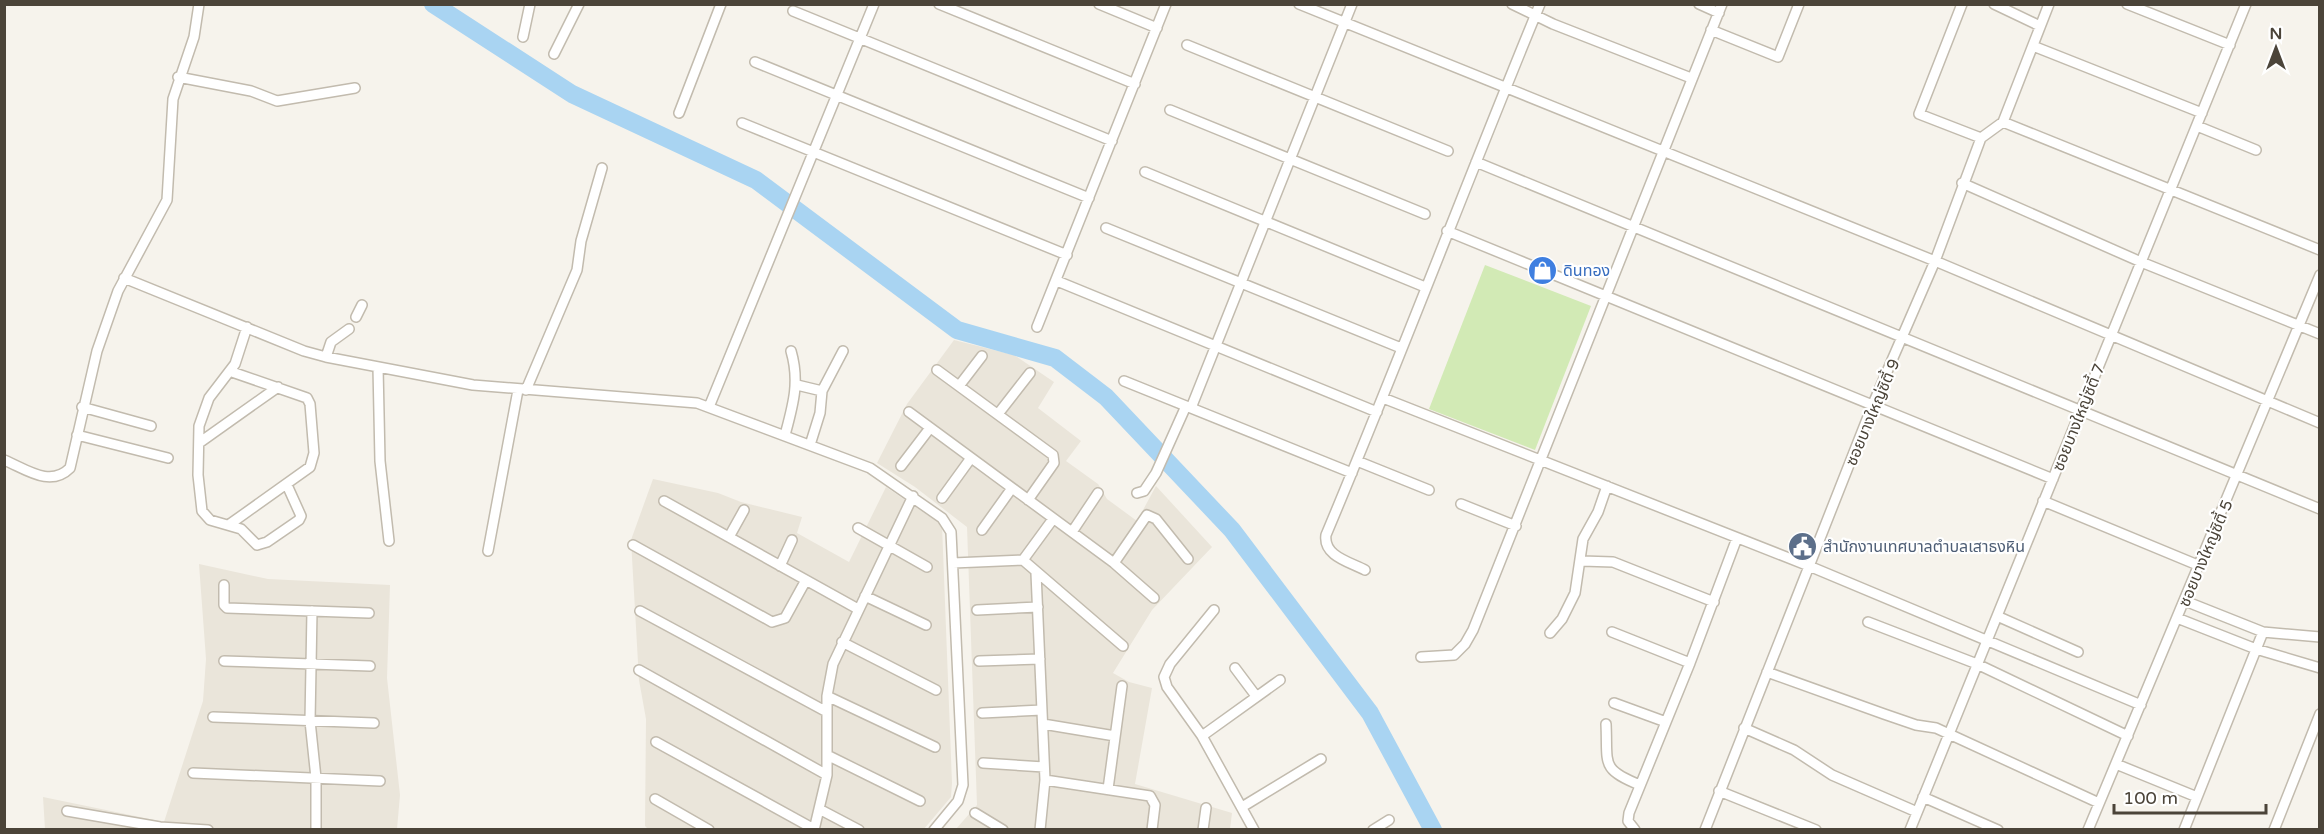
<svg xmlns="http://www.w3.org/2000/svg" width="2324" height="834" viewBox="0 0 2324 834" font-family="'Varela Round','Noto Sans Thai',sans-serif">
  <rect width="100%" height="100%" fill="#f6f3ec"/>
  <path fill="#eae5da" d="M 954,340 L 1014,355 L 1054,382 L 1038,408 L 1081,441 L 1066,461 L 1098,484 L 1107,499 L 1137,521 L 1156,486 L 1212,547 L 1152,610 L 1113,673 L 1129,682 L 1152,688 L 1135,784 L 1232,813 L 1230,829 L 956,829 L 977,805 L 967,527 L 915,487 L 877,463 L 907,404 Z
    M 653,479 L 718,493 L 741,502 L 802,517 L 797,533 L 849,562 L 886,487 L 942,525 L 952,783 L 951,797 L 924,829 L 648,829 L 645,826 L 646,719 L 639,680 L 631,540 Z
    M 199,564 L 268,579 L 390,585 L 387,678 L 400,795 L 397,829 L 45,829 L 43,797 L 164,822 L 203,701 L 206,659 Z"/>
  <path fill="#d2eab5" d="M 1485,265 L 1591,306 L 1535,450 L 1429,409 Z"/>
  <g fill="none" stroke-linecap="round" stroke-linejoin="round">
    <path stroke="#a9d4f2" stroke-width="18" d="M 433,4 L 572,94 L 756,180 L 957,330 L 1055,358 L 1106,397 L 1232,530 L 1370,713 L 1433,830"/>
    <defs>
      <path id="minor" d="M 939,4 L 1135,84
        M 1099,4 L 1157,28
        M 1299,4 L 1935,261 L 2320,423
        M 1512,4 L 1553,24 L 1691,78
        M 1699,4 L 1719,13
        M 1962,4 L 1919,114 L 1981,138
        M 1994,4 L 2040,26
        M 2127,4 L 2230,45
        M 793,11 L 1112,141
        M 1711,30 L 1778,57 L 1799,4
        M 523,37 L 530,4
        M 1187,45 L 1448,151
        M 2033,46 L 2202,113
        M 554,54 L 579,4
        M 755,62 L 1089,198
        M 178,77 L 251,91 L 277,101 L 355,88
        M 1170,110 L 1425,214
        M 679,113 L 721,4
        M 2003,122 L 2320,250
        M 742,123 L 1067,255
        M 2197,126 L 2256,150
        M 1476,162 L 2320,509
        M 1145,172 L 1425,287
        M 1962,183 L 2141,262 L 2320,334
        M 1106,228 L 1401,348
        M 1447,231 L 2053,479
        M 124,278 L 304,351 L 326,357 L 473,385 L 697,403 L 870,468 L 942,518 L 951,532 L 963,785 L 958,801 L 934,830
        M 1057,281 L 1377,412
        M 356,317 L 362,305
        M 247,327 L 235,364 L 209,398 L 199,426 L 198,475 L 202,511 L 210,520 L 241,529 L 257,545 L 267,542 L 299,520 L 301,516 L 287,485
        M 1037,327 L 1166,4
        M 326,357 L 331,342 L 349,329
        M 378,367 L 380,461 L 389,541
        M 937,370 L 1053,455 L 1054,463 L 1028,500
        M 1124,381 L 1352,473
        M 797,385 L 822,391
        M 959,386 L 982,356
        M 526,390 L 577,270 L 581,241 L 602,168
        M 1383,398 L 1809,566 L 2141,705
        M 82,407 L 151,426
        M 709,407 L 874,4
        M 1191,408 L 1352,4
        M 909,412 L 1114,563 L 1154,598
        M 998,414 L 1030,373
        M 77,435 L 168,458
        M 785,435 C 793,405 800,382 791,351
        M 199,443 L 278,387
        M 810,445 L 820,413 L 822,391 L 843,351
        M 4,460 C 26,469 50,488 70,468 L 97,351 L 118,291 L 167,200 L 173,99 L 194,37 L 199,4
        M 1357,461 L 1429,490
        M 901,466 L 930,428
        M 1137,493 L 1144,491 L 1156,473 L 1186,406
        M 942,498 L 971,458
        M 664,501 L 858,609
        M 2043,501 L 2200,566
        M 1461,504 L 1516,526
        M 230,524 L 310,467 L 314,453 L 310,404 L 307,398 L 232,372
        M 858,528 L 927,567
        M 982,530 L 1012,488
        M 1072,532 L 1098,493
        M 729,537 L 744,510
        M 633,545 L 772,622 L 785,618 L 806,580
        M 488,551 L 518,390
        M 1023,560 L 1123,646
        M 1582,561 L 1613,562 L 1714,602
        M 953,563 L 1023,560 L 1053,519
        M 1114,563 L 1147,515 L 1156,519 L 1188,559
        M 780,566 L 792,540
        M 1365,570 C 1350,562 1323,556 1326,535 C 1400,359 1467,181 1540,4
        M 1036,573 L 1045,780 L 1040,830
        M 224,585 L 224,605 L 227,608 L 369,613
        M 865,596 L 926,625
        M 2185,601 L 2263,632 L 2320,637
        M 977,610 L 1038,607
        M 1214,610 L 1170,664 L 1164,677 L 1167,687 L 1202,736 L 1254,830
        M 312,611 L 310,721 L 316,778 L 316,830
        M 640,611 L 827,712
        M 1997,616 L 2078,652
        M 2177,618 L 2256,649 L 2320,668
        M 1868,622 L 1977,664 L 2128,736
        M 1612,632 L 1690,663
        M 1550,633 L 1562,619 L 1575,593 L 1583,539 L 1598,512 L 1607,486
        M 842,642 L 936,690
        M 1421,657 L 1454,655 L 1465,644 L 1473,630 L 1722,4
        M 224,661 L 370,666
        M 979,661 L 1040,659
        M 1235,668 L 1256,696
        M 639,670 L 827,775
        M 1767,672 L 1884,714 L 1916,725 L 1936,728 L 2099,803
        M 827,696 L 935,747
        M 1614,703 L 1666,722
        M 982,713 L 1042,710
        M 213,717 L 374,723
        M 1043,724 L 1115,736
        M 1606,724 C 1608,764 1600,769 1640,785
        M 1744,728 L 1794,750 L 1832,775 L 1917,812
        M 1202,736 L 1280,680
        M 656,742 L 814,829
        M 829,756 L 920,801
        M 983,763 L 1044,767
        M 2116,764 L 2197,797
        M 193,773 L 380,781
        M 1045,780 L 1150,796 L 1155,805 L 1152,830
        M 1108,789 L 1122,686
        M 1719,791 L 1816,830
        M 1923,797 L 1998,830
        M 655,799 L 709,830
        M 1242,807 L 1321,759
        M 821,810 L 859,830
        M 67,811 L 160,827 L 208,830
        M 975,813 L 1003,830
        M 814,830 L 827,775 L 827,696 L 833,664 L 913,496
        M 1203,830 L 1206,808
        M 1373,830 L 1389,820
        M 1635,830 L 1628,821 L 1629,813 L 1690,663 L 1737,538
        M 1705,830 L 1873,404 L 1935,261 L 1981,138 L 2003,122 L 2049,4
        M 1910,830 L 2246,4
        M 2088,830 L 2320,275
        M 2184,830 L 2263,632
        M 2274,830 L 2320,714"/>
    </defs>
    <use href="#minor" stroke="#c2bbae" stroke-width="12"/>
    <use href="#minor" stroke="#fff" stroke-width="9"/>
  </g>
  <defs>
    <symbol id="shop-disc" viewBox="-11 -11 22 22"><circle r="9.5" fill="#3f7fe0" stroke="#fff"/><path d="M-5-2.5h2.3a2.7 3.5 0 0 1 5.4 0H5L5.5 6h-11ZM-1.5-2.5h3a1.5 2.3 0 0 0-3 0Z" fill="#fff"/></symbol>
    <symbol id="civic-disc" viewBox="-11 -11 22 22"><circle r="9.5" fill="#5c6f8a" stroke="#fff"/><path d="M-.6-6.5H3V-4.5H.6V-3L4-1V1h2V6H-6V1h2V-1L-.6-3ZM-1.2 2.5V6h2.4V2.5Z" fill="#fff"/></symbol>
  </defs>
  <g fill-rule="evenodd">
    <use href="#shop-disc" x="1526" y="254" width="33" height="33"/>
    <use href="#civic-disc" x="1786" y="530" width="33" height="33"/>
  </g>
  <g text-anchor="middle" stroke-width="4.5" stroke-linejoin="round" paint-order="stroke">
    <g font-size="16" fill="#366cbe" stroke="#fff" text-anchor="start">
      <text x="1563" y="276">ดินทอง</text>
    </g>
    <g font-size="16" fill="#4b4439" stroke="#fff">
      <text transform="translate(1872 412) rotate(-67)" y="6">ซอยบางใหญ่ซิตี้ 9</text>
      <text transform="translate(2078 417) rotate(-68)" y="6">ซอยบางใหญ่ซิตี้ 7</text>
      <text transform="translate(2205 553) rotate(-67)" y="6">ซอยบางใหญ่ซิตี้ 5</text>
    </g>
    <g font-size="16" fill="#4e5e75" stroke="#fff" text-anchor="start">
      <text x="1823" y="552">สำนักงานเทศบาลตำบลเสาธงหิน</text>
    </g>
  </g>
  <rect width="2324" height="834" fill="none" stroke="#4b4439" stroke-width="12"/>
  <g transform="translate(2276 48)" stroke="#ffffff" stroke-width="4.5" paint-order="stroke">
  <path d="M0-4.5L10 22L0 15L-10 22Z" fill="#4b4439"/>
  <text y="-9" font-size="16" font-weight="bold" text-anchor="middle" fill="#4b4439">N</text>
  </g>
  <path d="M2114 804v9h152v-9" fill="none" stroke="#4b4439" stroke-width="3"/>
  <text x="2123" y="804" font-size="18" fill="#4b4439" stroke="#ffffff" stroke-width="4.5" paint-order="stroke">100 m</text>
</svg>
